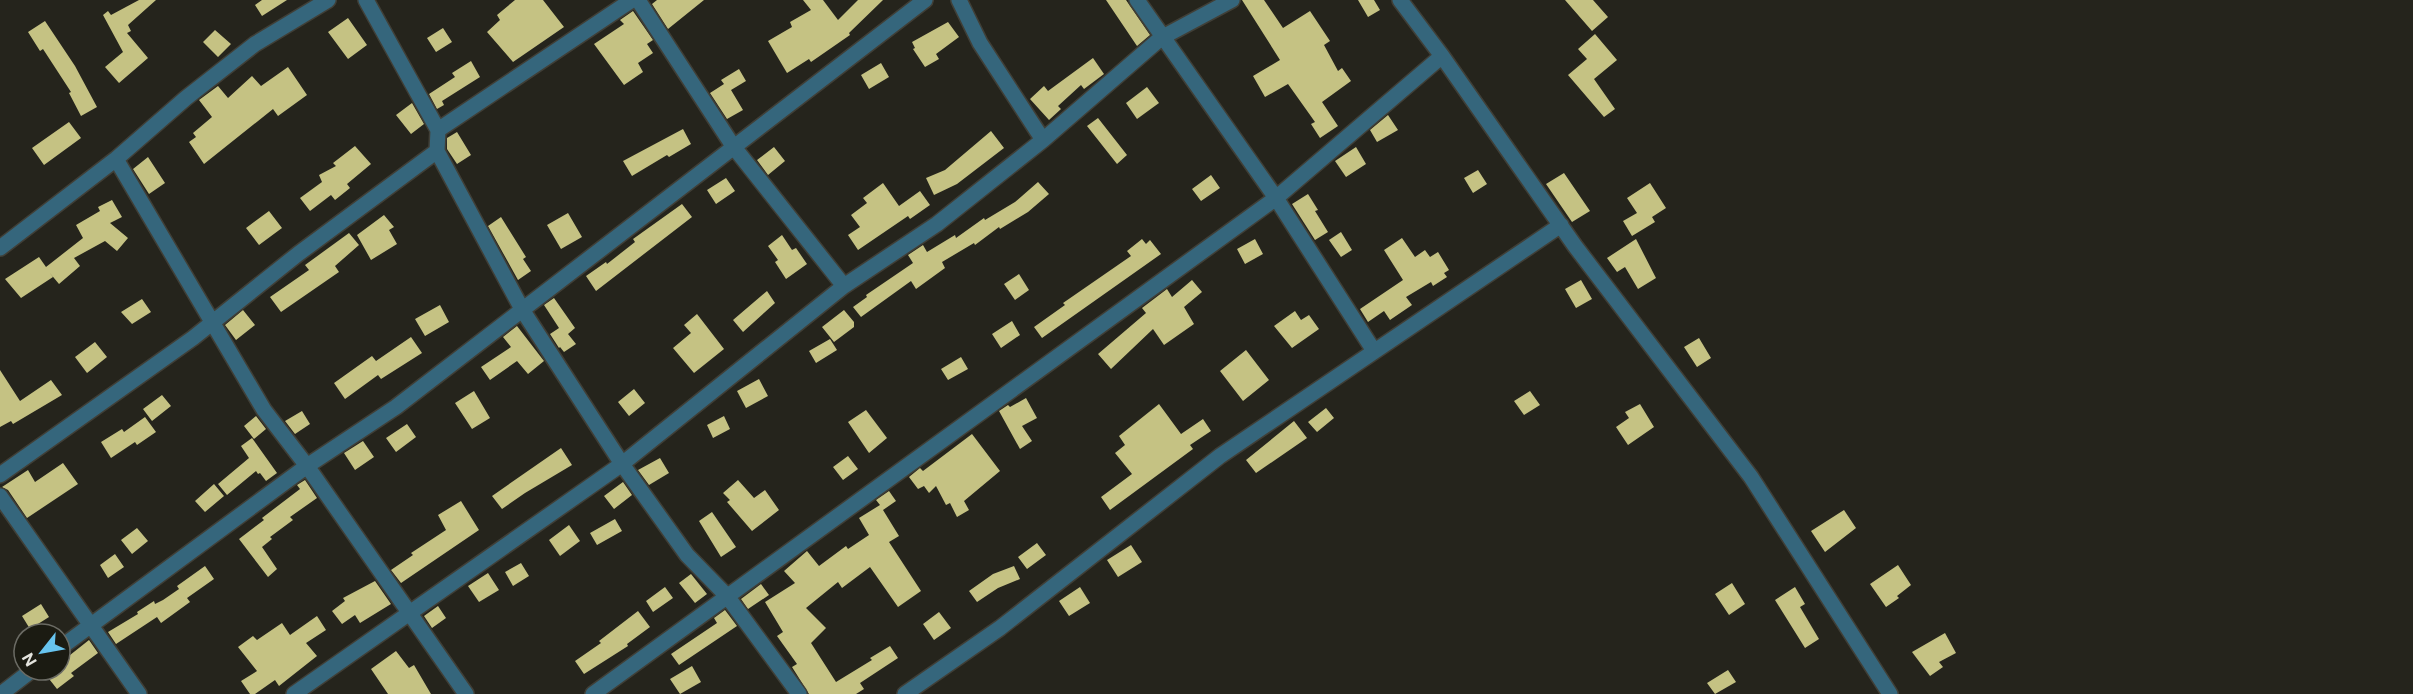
<svg xmlns="http://www.w3.org/2000/svg" width="2413" height="694" viewBox="0 0 2413 694" font-family="'Public Sans',sans-serif">
  <rect width="100%" height="100%" fill="#25241c"/>
  <path fill="#c5c283" d="M 139,0 L 156,0 L 128,25 L 131,31 L 127,33 L 148,58 L 119,83 L 105,67 L 123,52 L 103,15 L 108,11 L 111,15 Z
    M 262,0 L 287,0 L 262,16 L 255,5 Z
    M 515,0 L 543,0 L 564,27 L 513,62 L 487,32 L 500,20 L 497,15 Z
    M 657,0 L 704,0 L 668,29 L 652,4 Z
    M 803,0 L 823,0 L 838,20 L 858,0 L 883,0 L 849,33 L 850,35 L 811,62 L 809,59 L 787,73 L 768,41 L 792,27 L 790,22 L 811,10 Z
    M 1106,0 L 1126,0 L 1150,35 L 1137,46 Z
    M 1242,0 L 1264,0 L 1283,28 L 1310,11 L 1330,41 L 1324,45 L 1338,71 L 1342,68 L 1351,81 L 1322,102 L 1338,126 L 1320,138 L 1311,124 L 1315,122 L 1288,84 L 1265,97 L 1253,76 L 1280,60 Z
    M 1358,0 L 1374,0 L 1380,10 L 1368,17 Z
    M 1565,0 L 1593,0 L 1608,17 L 1592,31 Z
    M 633,11 L 653,40 L 647,44 L 653,53 L 638,63 L 643,72 L 624,85 L 594,44 L 624,24 L 620,20 Z
    M 348,18 L 367,45 L 348,59 L 328,32 Z
    M 45,21 L 75,66 L 97,107 L 81,116 L 69,93 L 71,92 L 43,49 L 40,51 L 28,32 Z
    M 948,22 L 959,37 L 936,54 L 939,59 L 925,67 L 913,49 L 915,48 L 912,42 Z
    M 443,28 L 452,42 L 436,52 L 427,38 Z
    M 215,30 L 231,44 L 218,57 L 203,42 Z
    M 1595,34 L 1617,60 L 1594,79 L 1615,109 L 1604,117 L 1568,75 L 1587,59 L 1578,49 Z
    M 1093,58 L 1104,74 L 1084,89 L 1081,85 L 1058,106 L 1061,109 L 1049,120 L 1030,99 L 1044,86 L 1048,91 Z
    M 471,61 L 480,77 L 442,101 L 444,105 L 437,109 L 429,94 L 455,77 L 452,73 Z
    M 881,63 L 889,77 L 869,89 L 861,75 Z
    M 288,67 L 307,95 L 278,116 L 273,109 L 204,164 L 189,142 L 196,137 L 193,133 L 212,117 L 199,100 L 218,86 L 228,98 L 252,76 L 261,86 Z
    M 739,69 L 746,81 L 731,90 L 743,110 L 727,119 L 710,93 L 724,84 L 721,80 Z
    M 1147,87 L 1159,103 L 1137,119 L 1126,103 Z
    M 412,103 L 424,124 L 411,134 L 396,115 Z
    M 1388,115 L 1398,130 L 1377,142 L 1370,130 Z
    M 1098,118 L 1127,155 L 1117,164 L 1087,126 Z
    M 69,122 L 81,138 L 44,165 L 32,148 Z
    M 683,129 L 691,144 L 669,157 L 667,155 L 632,176 L 623,161 Z
    M 991,131 L 1004,148 L 957,184 L 934,195 L 926,178 L 945,170 Z
    M 457,132 L 471,155 L 457,164 L 447,149 L 447,138 Z
    M 355,146 L 371,164 L 347,184 L 350,188 L 335,200 L 331,195 L 310,211 L 300,198 L 322,182 L 319,175 L 336,166 L 333,163 Z
    M 774,147 L 785,161 L 768,175 L 757,160 Z
    M 1356,147 L 1366,164 L 1346,177 L 1335,161 Z
    M 148,157 L 165,183 L 149,194 L 133,169 Z
    M 1478,170 L 1487,184 L 1473,193 L 1464,178 Z
    M 1564,173 L 1590,211 L 1572,222 L 1546,184 Z
    M 1211,175 L 1220,188 L 1201,201 L 1192,189 Z
    M 726,178 L 735,191 L 716,204 L 707,190 Z
    M 1038,182 L 1049,194 L 1028,212 L 1000,229 L 999,227 L 975,245 L 974,243 L 942,262 L 945,268 L 916,289 L 911,281 L 861,317 L 853,307 L 867,297 L 866,295 L 913,263 L 908,255 L 923,245 L 927,252 L 955,235 L 956,238 L 984,218 L 985,220 L 1015,202 Z
    M 883,183 L 899,206 L 920,191 L 930,205 L 910,219 L 908,216 L 858,250 L 848,235 L 860,227 L 851,215 L 867,203 L 863,198 Z
    M 1650,183 L 1666,208 L 1652,217 L 1655,222 L 1632,236 L 1623,221 L 1637,213 L 1627,198 Z
    M 1308,194 L 1318,210 L 1315,211 L 1328,232 L 1315,240 L 1292,204 Z
    M 112,200 L 122,217 L 110,223 L 128,238 L 117,251 L 105,241 L 74,258 L 80,266 L 59,284 L 49,272 L 53,277 L 21,298 L 5,279 L 39,257 L 46,267 L 83,238 L 76,225 L 100,211 L 98,207 Z
    M 682,204 L 692,217 L 596,291 L 586,276 L 606,262 L 607,264 L 635,242 L 633,239 Z
    M 269,211 L 282,228 L 259,245 L 246,228 Z
    M 568,213 L 582,237 L 561,249 L 547,225 Z
    M 384,215 L 394,227 L 389,230 L 397,244 L 371,260 L 357,235 Z
    M 501,217 L 526,257 L 523,259 L 531,271 L 518,280 L 488,226 Z
    M 1341,232 L 1352,250 L 1341,257 L 1329,240 Z
    M 349,233 L 359,245 L 335,266 L 339,272 L 281,312 L 270,297 L 309,270 L 305,265 Z
    M 782,235 L 792,250 L 796,248 L 807,264 L 786,279 L 775,262 L 778,260 L 768,246 Z
    M 1402,238 L 1415,257 L 1425,250 L 1430,257 L 1438,252 L 1449,270 L 1444,273 L 1447,277 L 1433,286 L 1431,282 L 1406,297 L 1412,305 L 1390,320 L 1384,311 L 1368,322 L 1360,309 L 1403,280 L 1384,250 Z
    M 1142,239 L 1146,244 L 1150,240 L 1161,254 L 1042,338 L 1034,327 L 1065,305 L 1063,303 L 1131,256 L 1127,251 Z
    M 1255,239 L 1263,254 L 1245,264 L 1237,249 Z
    M 1636,239 L 1656,278 L 1638,289 L 1625,267 L 1617,272 L 1607,258 Z
    M 1019,274 L 1029,290 L 1015,300 L 1004,284 Z
    M 1192,280 L 1202,292 L 1184,307 L 1194,324 L 1164,345 L 1153,329 L 1111,369 L 1098,354 L 1146,313 L 1142,308 L 1167,289 L 1172,297 Z
    M 1581,280 L 1592,299 L 1576,308 L 1565,289 Z
    M 767,291 L 775,303 L 743,332 L 733,320 Z
    M 554,298 L 575,328 L 568,334 L 576,344 L 564,352 L 560,347 L 559,348 L 550,334 L 559,328 L 544,305 Z
    M 142,299 L 151,312 L 132,324 L 121,312 Z
    M 440,305 L 449,322 L 425,336 L 415,319 Z
    M 243,310 L 255,325 L 236,340 L 225,325 Z
    M 844,310 L 854,322 L 854,327 L 834,342 L 822,327 Z
    M 1295,311 L 1301,320 L 1309,315 L 1319,329 L 1292,348 L 1274,326 Z
    M 697,314 L 724,349 L 694,373 L 673,348 L 691,333 L 684,325 Z
    M 1012,321 L 1020,335 L 1001,348 L 992,334 Z
    M 517,326 L 544,361 L 528,374 L 517,361 L 490,380 L 481,367 L 511,347 L 503,337 Z
    M 411,337 L 422,353 L 381,379 L 378,375 L 345,399 L 334,383 L 372,356 L 376,361 Z
    M 1699,338 L 1711,358 L 1697,367 L 1684,347 Z
    M 830,339 L 837,350 L 816,363 L 809,351 Z
    M 95,342 L 107,357 L 87,373 L 75,357 Z
    M 1246,350 L 1269,380 L 1243,401 L 1220,371 Z
    M 961,357 L 968,369 L 948,380 L 941,369 Z
    M 0,370 L 20,401 L 51,380 L 62,395 L 13,424 L 11,421 L 0,427 Z
    M 759,379 L 768,396 L 746,408 L 737,391 Z
    M 634,389 L 645,403 L 629,416 L 618,402 Z
    M 474,391 L 490,418 L 472,429 L 455,403 Z
    M 1530,391 L 1540,405 L 1524,415 L 1514,401 Z
    M 162,395 L 171,406 L 152,421 L 143,409 Z
    M 1026,398 L 1037,418 L 1022,426 L 1032,441 L 1020,449 L 999,411 L 1008,405 L 1010,407 Z
    M 1159,404 L 1181,434 L 1203,419 L 1211,431 L 1190,445 L 1193,449 L 1110,510 L 1101,497 L 1132,474 L 1115,453 L 1125,445 L 1119,436 Z
    M 1640,404 L 1654,427 L 1628,445 L 1616,427 L 1629,418 L 1625,412 Z
    M 1326,408 L 1334,418 L 1317,432 L 1308,422 Z
    M 866,410 L 887,438 L 869,453 L 848,422 Z
    M 302,411 L 310,424 L 295,434 L 285,421 Z
    M 256,416 L 266,429 L 254,439 L 244,426 Z
    M 724,416 L 730,429 L 713,438 L 707,425 Z
    M 145,417 L 156,432 L 137,445 L 135,442 L 111,458 L 101,442 L 122,429 L 124,432 Z
    M 1294,421 L 1307,438 L 1256,473 L 1246,460 Z
    M 407,424 L 416,437 L 396,452 L 386,438 Z
    M 972,434 L 1000,471 L 964,501 L 969,510 L 957,517 L 950,503 L 946,505 L 936,486 L 929,493 L 924,486 L 918,489 L 909,477 L 920,468 L 923,471 Z
    M 252,438 L 277,473 L 266,481 L 260,473 L 258,474 L 256,471 L 227,495 L 218,484 L 249,458 L 241,446 Z
    M 363,441 L 374,457 L 355,470 L 344,453 Z
    M 561,448 L 572,465 L 525,493 L 502,509 L 492,496 Z
    M 848,456 L 858,469 L 843,480 L 833,467 Z
    M 660,458 L 669,473 L 649,485 L 638,470 Z
    M 63,463 L 78,484 L 27,518 L 8,490 L 2,487 L 28,470 L 35,482 Z
    M 305,480 L 317,498 L 290,517 L 293,520 L 270,537 L 272,539 L 262,547 L 277,569 L 268,577 L 239,539 L 264,520 L 262,518 L 300,489 L 297,485 Z
    M 738,480 L 754,498 L 765,490 L 779,510 L 752,531 L 727,502 L 730,500 L 723,493 Z
    M 623,482 L 632,495 L 614,509 L 604,496 Z
    M 214,484 L 224,496 L 205,512 L 195,501 Z
    M 889,491 L 896,501 L 883,510 L 899,536 L 889,542 L 921,591 L 898,607 L 870,567 L 842,588 L 838,582 L 806,608 L 826,628 L 811,643 L 836,682 L 872,660 L 870,658 L 890,646 L 898,658 L 860,683 L 864,689 L 856,694 L 809,694 L 792,667 L 797,664 L 777,636 L 783,632 L 765,602 L 795,583 L 784,571 L 807,551 L 819,566 L 846,546 L 848,549 L 869,535 L 859,518 L 880,505 L 876,500 Z
    M 461,501 L 479,530 L 401,583 L 391,570 L 413,555 L 411,553 L 446,530 L 438,515 Z
    M 1844,510 L 1856,528 L 1825,552 L 1811,531 Z
    M 712,512 L 736,547 L 721,557 L 699,521 Z
    M 615,519 L 622,531 L 597,545 L 590,533 Z
    M 569,525 L 580,541 L 560,556 L 549,540 Z
    M 137,528 L 148,541 L 132,554 L 121,540 Z
    M 1037,543 L 1046,555 L 1027,569 L 1018,557 Z
    M 1131,545 L 1142,562 L 1118,577 L 1107,560 Z
    M 115,554 L 124,567 L 108,578 L 100,565 Z
    M 521,563 L 529,576 L 513,586 L 505,572 Z
    M 1898,565 L 1911,585 L 1897,596 L 1899,598 L 1886,607 L 1870,584 Z
    M 205,566 L 214,579 L 187,598 L 190,602 L 161,623 L 157,617 L 116,644 L 108,632 L 138,614 L 137,612 L 154,601 L 155,604 L 163,600 L 179,589 L 177,586 Z
    M 1014,566 L 1020,579 L 998,588 L 977,602 L 969,591 L 993,574 Z
    M 488,573 L 499,590 L 479,602 L 468,586 Z
    M 691,574 L 707,594 L 695,603 L 679,583 Z
    M 375,581 L 391,604 L 360,623 L 355,615 L 342,624 L 332,611 L 345,601 L 343,598 Z
    M 1732,583 L 1745,604 L 1729,615 L 1715,594 Z
    M 761,584 L 769,595 L 748,609 L 741,599 Z
    M 665,587 L 673,598 L 653,612 L 646,601 Z
    M 1080,587 L 1090,603 L 1069,616 L 1059,601 Z
    M 1795,587 L 1805,604 L 1800,607 L 1819,639 L 1805,648 L 1775,600 Z
    M 41,604 L 49,617 L 30,629 L 22,616 Z
    M 438,606 L 446,618 L 432,628 L 424,616 Z
    M 725,610 L 737,626 L 679,665 L 671,654 L 717,623 L 714,618 Z
    M 638,611 L 650,627 L 627,644 L 628,646 L 584,674 L 575,661 L 601,643 L 599,641 Z
    M 939,612 L 951,628 L 934,640 L 923,624 Z
    M 317,616 L 326,630 L 306,643 L 317,656 L 279,686 L 275,680 L 255,694 L 250,694 L 241,681 L 257,671 L 238,647 L 253,636 L 257,640 L 282,623 L 290,635 Z
    M 1945,633 L 1956,653 L 1939,662 L 1943,667 L 1930,676 L 1912,652 Z
    M 89,640 L 98,653 L 71,673 L 74,676 L 57,689 L 46,675 L 52,670 L 60,670 L 60,663 Z
    M 396,651 L 409,668 L 414,665 L 431,694 L 388,694 L 371,669 Z
    M 692,666 L 701,682 L 680,694 L 670,679 Z
    M 1728,670 L 1736,682 L 1715,694 L 1707,683 Z"/>
  <g fill="none" stroke-linecap="round" stroke-linejoin="round">
    <defs>
      <path id="minor" d="M 366,0 L 438,130 L 437,151 L 523,311 L 622,464 L 687,555 L 727,596 L 799,694
        M 638,0 L 733,146 L 844,286
        M 959,0 L 980,43 L 1043,140
        M 1137,0 L 1276,198 L 1374,351
        M 1400,0 L 1442,56 L 1575,246 L 1751,477 L 1890,694
        M 438,130 L 632,0
        M 116,159 L 264,410 L 307,466 L 466,694
        M 0,248 L 116,159 L 186,98 L 255,44 L 328,0
        M 0,475 L 193,338 L 298,254 L 437,151
        M 0,496 L 139,694
        M 60,648 L 307,466 L 396,407 L 925,0
        M 1,694 L 32,670
        M 294,694 L 622,464 L 844,286 L 937,224 L 1043,140 L 1161,38 L 1232,0
        M 593,694 L 1276,198 L 1442,56
        M 905,694 L 1000,628 L 1220,456 L 1561,225"/>
    </defs>
    <use href="#minor" stroke="#403f37" stroke-width="18"/>
    <use href="#minor" stroke="#35667c" stroke-width="15"/>
  </g>
  <g transform="translate(42 652) rotate(239)"><circle r="28" fill="#1b1b12" stroke="#6b6b64" stroke-width="1.5"/>
  <path d="M0-4.5L10 22L0 15L-10 22Z" fill="#67c4ef"/>
  <text y="-9" font-size="16" font-weight="bold" text-anchor="middle" fill="#e4e4de">N</text>
  </g>
</svg>
